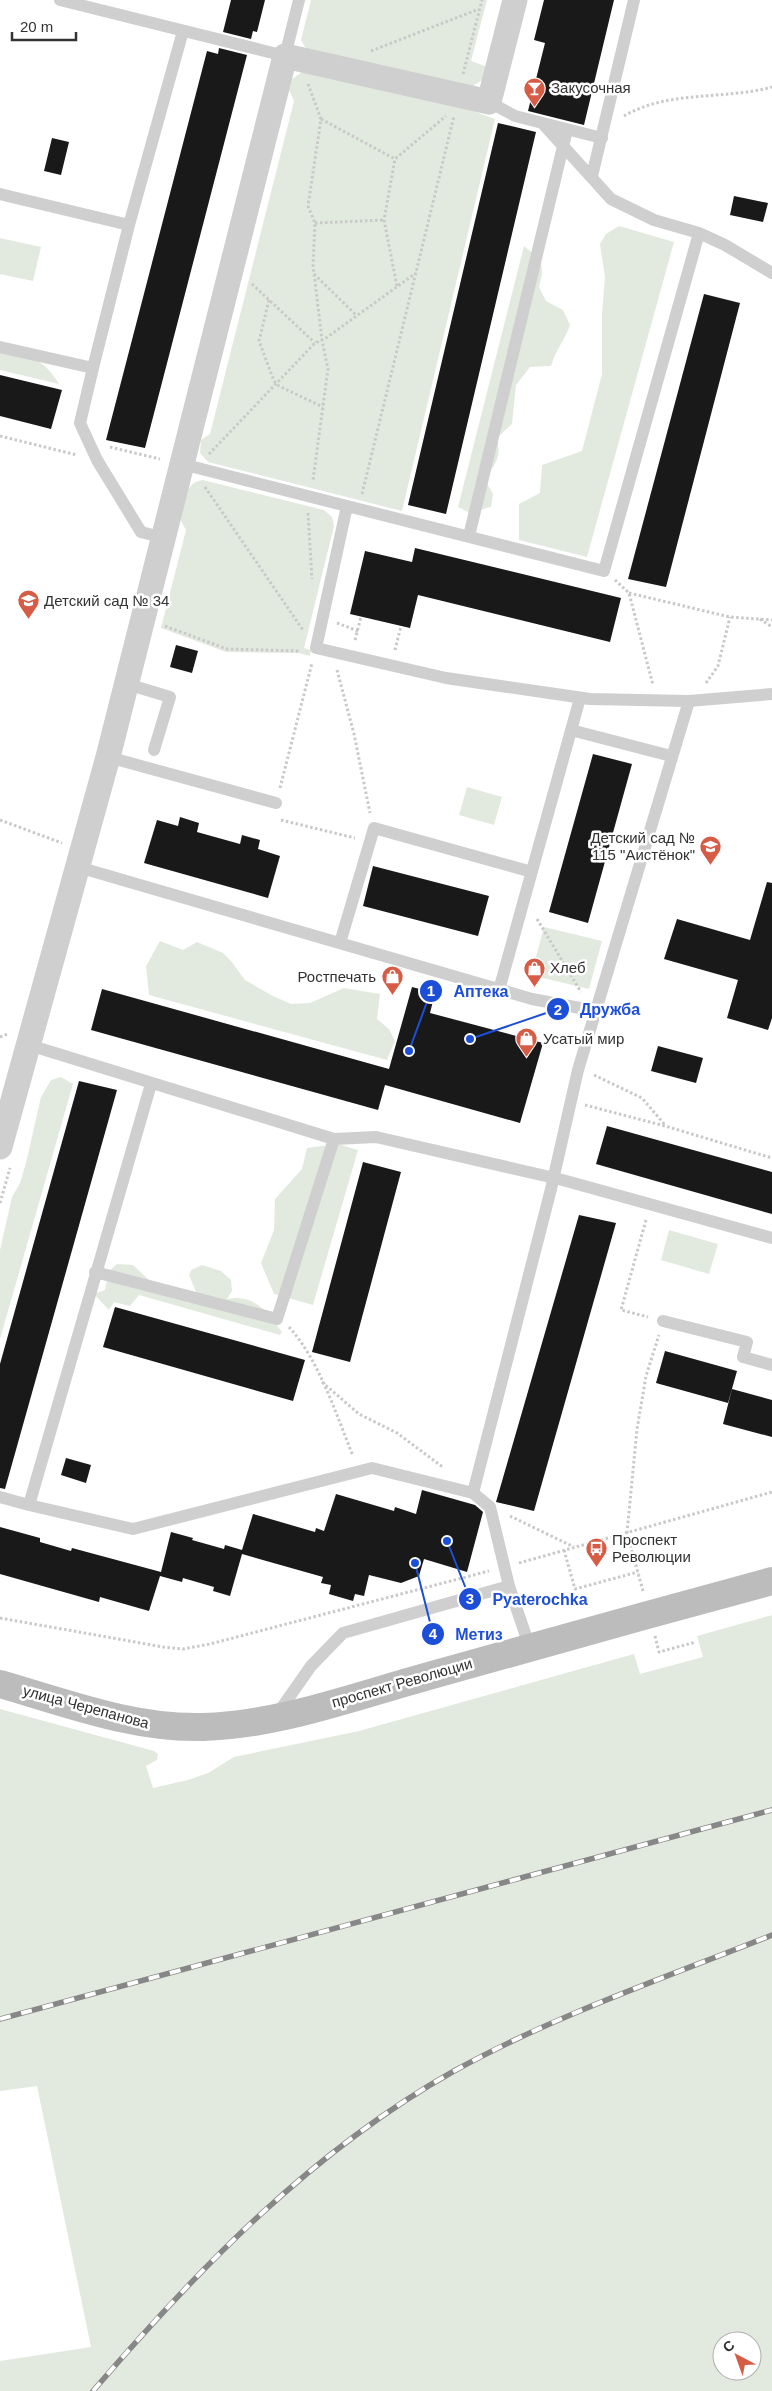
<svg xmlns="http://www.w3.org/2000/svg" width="772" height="2391" viewBox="0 0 772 2391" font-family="Helvetica,sans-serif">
  <rect width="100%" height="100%" fill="#fff"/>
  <path fill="#e2eadf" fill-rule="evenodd" d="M 311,0 L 487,0 L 471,61 L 485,66 L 486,71 L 484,79 L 473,86 L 307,50 L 301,40 Z
    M 302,72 L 470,110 L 495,119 L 402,511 L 208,462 L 200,453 L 201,440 L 210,434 L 294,101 L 289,90 L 292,79 Z
    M 619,226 L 674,242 L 587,557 L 519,540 L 519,504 L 540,493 L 542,465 L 582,451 L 602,374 L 602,314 L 605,277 L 600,244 L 606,234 Z
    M 0,238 L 41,247 L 33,281 L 0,274 Z
    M 524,246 L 541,260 L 542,274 L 539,287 L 546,301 L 563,310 L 570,325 C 565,340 556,349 551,366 L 530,367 L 516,385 L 512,424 L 497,438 C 501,456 497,464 484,478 L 493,494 L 491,507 L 470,513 L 458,507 Z
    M 0,351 C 30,358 42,356 59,384 L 0,370 Z
    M 203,480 L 324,510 L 332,517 L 334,526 L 304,648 L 311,650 L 310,656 L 298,653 L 226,652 L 161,628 L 186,530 L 180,519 C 184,504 184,482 203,480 Z
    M 467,787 L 502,797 L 494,825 L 459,815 Z
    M 544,927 L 602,941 L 589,989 L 531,975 Z
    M 160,941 L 183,950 L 197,942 L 223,953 L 231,961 L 245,980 L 271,995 L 291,1004 L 310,1003 L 344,988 L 380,994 L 377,1019 L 389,1029 L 395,1041 L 387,1060 L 149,995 L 146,966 Z
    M 61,1077 L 73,1084 L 0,1339 L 0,1250 L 12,1197 L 20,1183 L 26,1163 L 41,1097 L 51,1080 Z
    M 338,1144 L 358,1150 L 313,1305 L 274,1294 L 261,1263 L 274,1230 L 275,1199 L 302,1169 L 307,1148 Z
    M 669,1230 L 718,1244 L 709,1274 L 661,1260 Z
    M 117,1264 L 133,1265 L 150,1281 L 181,1294 L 188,1303 L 196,1292 L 189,1275 L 191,1270 L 202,1265 L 221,1271 L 231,1280 L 232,1291 L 227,1299 C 255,1294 266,1311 282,1332 L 280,1335 L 139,1295 L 130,1306 L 114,1302 L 109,1310 L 94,1294 L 105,1290 L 109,1271 Z
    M 772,1615 L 772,2391 L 0,2391 L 0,2361 L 91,2347 L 37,2086 L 0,2091 L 0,1709 L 154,1751 L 158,1754 L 157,1760 L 146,1766 L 153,1788 L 188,1780 L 208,1773 L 234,1757 L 359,1731 L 634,1654 L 640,1674 L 703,1657 L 697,1636 ZM 722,2341 L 752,2341 L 752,2371 L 722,2371 Z"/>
  <path fill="#191919" d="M 231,0 L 265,0 L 257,32 L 253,31 L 251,39 L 223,32 Z
    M 544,0 L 614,0 L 584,125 L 528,111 L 545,43 L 534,40 Z
    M 219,48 L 247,55 L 145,448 L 106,440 L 207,51 L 218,54 Z
    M 498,123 L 536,132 L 446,514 L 408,505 Z
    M 52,138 L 69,142 L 61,175 L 44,171 Z
    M 734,196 L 768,203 L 763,222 L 730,215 Z
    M 704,294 L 740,303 L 666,587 L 628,579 Z
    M 0,375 L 62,390 L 51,429 L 0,416 Z
    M 415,548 L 621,598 L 610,642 L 418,595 L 410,628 L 350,614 L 365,551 L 412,562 Z
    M 176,645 L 198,651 L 192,673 L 170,667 Z
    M 593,754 L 632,764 L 588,923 L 549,912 Z
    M 180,817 L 199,823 L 197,832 L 240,844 L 242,835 L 260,840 L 258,849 L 280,856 L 268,898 L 144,863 L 157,820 L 178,826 Z
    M 373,866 L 489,896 L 478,936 L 363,906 Z
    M 767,882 L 772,883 L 772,1018 L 768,1030 L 727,1018 L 738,980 L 664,959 L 677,919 L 750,940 Z
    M 412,987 L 435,993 L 430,1013 L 543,1043 L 520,1123 L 385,1085 L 378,1110 L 91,1030 L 102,989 L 389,1069 Z
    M 658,1046 L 703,1058 L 696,1083 L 651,1071 Z
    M 79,1081 L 117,1090 L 5,1489 L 0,1488 L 0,1364 Z
    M 607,1126 L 772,1172 L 772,1214 L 596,1164 Z
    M 363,1162 L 401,1172 L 350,1362 L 312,1352 Z
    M 579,1215 L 616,1223 L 534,1511 L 496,1502 Z
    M 115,1307 L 305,1360 L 293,1401 L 103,1347 Z
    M 665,1351 L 737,1371 L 728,1403 L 656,1383 Z
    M 732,1389 L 772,1400 L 772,1437 L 723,1424 Z
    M 66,1458 L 91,1465 L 86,1483 L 61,1475 Z
    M 422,1490 L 475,1505 L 483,1512 L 467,1572 L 424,1559 L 419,1576 L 401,1583 L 369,1575 L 364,1596 L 355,1594 L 353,1601 L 329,1594 L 331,1585 L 321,1583 L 323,1577 L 242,1554 L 230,1596 L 213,1591 L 214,1587 L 183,1578 L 182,1582 L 160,1576 L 149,1611 L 100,1597 L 99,1602 L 0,1574 L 0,1527 L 40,1538 L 40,1542 L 71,1551 L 72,1548 L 161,1572 L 171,1532 L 193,1538 L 192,1540 L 224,1549 L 225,1545 L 242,1550 L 253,1514 L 315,1532 L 316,1528 L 324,1531 L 336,1494 L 394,1511 L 395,1507 L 416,1514 Z"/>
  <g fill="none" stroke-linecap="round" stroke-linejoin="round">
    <path stroke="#c9c9c9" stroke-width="3" stroke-dasharray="2.5 2.5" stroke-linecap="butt" d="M 371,51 L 479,9
      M 463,74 L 482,0
      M 308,84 L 321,119 L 308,206 L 315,223 L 313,265 L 322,340 L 328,369 L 313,480
      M 624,116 C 668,90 725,100 772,87
      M 321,119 L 395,159
      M 315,223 L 384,220
      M 314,274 L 356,315
      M 252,284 L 315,343
      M 397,286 L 384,220 L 395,159 L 446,116
      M 269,300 L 259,341 L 274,381 L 279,386 L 323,407
      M 0,436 L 77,455
      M 110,447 L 160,459
      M 209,454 L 315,343 L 326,338 L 416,273
      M 205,487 L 303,630
      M 362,494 L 454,116
      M 308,513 L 312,579
      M 615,580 L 629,593 L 653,685
      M 629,593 L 730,617 L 772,620
      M 760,619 L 772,627
      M 337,623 L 358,631
      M 165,626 L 227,649 L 300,651
      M 355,640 L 361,617
      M 395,650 L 401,626
      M 337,670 L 354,734 L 370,813
      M 706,683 L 718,666 L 730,617
      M 280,788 L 312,663
      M 0,820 L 62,843
      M 281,820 L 355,838
      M 537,919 L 581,992
      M 0,1037 L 7,1034
      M 594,1075 L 642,1098 L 665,1125
      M 585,1105 L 665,1126 L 772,1158
      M 0,1203 L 10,1168
      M 646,1220 L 621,1310 L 648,1317
      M 289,1327 C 319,1360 336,1414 353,1456
      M 322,1382 L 359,1414 L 397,1433 L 444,1468
      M 510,1516 L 574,1547
      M 564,1550 L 575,1589 L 638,1572
      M 519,1563 L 772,1492
      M 643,1591 L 627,1533 L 637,1429 L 646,1376 L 659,1335
      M 0,1618 L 163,1647 L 183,1649 L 210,1644 L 489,1571
      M 655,1636 L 659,1652 L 696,1642"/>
    <path stroke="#cfcfcf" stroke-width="12" d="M 60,0 L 285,56 L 299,0
      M 489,102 L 515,116 L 602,138
      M 544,125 L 611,199 L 654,220 L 699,233 L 604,571 L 347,506 L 316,648 L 446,678 L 590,699 L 689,701 L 772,694
      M 592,176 L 634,0
      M 0,194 L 129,225 L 183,31
      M 699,233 L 725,245 L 772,273
      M 0,347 L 93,368 L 80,423 L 97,460 L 141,532 L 164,538
      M 93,368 L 129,225
      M 182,464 L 347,506
      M 469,536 L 567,130
      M 127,684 L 170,697 L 154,750
      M 571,730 L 671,756
      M 108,757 L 276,803
      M 78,867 L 532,999 L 596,1011
      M 340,943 L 374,828 L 532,872
      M 499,990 L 580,698
      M 29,1045 L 334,1139 L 376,1137 L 559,1179 L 772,1238
      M 95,1272 L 277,1319 L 334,1139
      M 663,1321 L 747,1342 L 743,1357 L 772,1365
      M 0,1497 L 29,1505 L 151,1084
      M 29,1505 L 133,1529 L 372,1468 L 473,1493
      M 530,1648 L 509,1586 L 490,1507 L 473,1493 L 551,1189 L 578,1070 L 689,701
      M 276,1716 L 311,1666 L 343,1633 L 509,1586"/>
    <path stroke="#cfcfcf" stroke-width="25" d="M 0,1147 L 108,757 L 285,56 L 489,102 L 515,0"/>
    <path stroke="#bcbcbc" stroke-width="28" d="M 0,1684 C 66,1703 133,1729 203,1727 C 278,1725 353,1697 425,1677 C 541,1645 656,1612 772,1581"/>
    <defs>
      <path id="rail" d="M 0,2019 L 772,1810
        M 93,2391 C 198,2269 312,2151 454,2071 C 553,2016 667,1977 772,1935"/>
    </defs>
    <use href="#rail" stroke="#878787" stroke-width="5.5"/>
    <use href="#rail" stroke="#fff" stroke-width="4" stroke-dasharray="11" stroke-linecap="butt"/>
  </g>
  <defs>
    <symbol id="bar-pin" viewBox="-11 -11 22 30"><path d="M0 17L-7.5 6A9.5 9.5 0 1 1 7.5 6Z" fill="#d75c46" stroke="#fff"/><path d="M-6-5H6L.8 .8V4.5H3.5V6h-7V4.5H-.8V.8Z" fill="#fff"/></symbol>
    <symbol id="school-pin" viewBox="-11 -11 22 30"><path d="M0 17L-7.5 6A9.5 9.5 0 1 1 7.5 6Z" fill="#d75c46" stroke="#fff"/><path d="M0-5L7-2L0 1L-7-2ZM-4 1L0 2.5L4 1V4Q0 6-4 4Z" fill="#fff"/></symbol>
    <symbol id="shop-pin" viewBox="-11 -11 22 30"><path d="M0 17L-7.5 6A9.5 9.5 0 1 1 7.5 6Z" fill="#d75c46" stroke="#fff"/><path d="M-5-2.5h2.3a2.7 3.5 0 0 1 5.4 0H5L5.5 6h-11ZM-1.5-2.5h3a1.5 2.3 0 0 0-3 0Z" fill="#fff"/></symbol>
    <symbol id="bus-pin" viewBox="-11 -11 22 30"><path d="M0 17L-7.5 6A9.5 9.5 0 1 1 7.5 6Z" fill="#d75c46" stroke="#fff"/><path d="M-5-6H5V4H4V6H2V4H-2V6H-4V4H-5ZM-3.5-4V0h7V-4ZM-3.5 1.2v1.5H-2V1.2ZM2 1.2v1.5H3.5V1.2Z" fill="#fff"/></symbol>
  </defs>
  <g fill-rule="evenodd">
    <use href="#bar-pin" x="522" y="76" width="25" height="34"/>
    <use href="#school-pin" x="16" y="588" width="25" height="34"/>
    <use href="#school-pin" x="698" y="834" width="25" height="34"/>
    <use href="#shop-pin" x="522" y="956" width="25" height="34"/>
    <use href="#shop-pin" x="380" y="964" width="25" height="34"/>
    <use href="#shop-pin" x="514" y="1026" width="25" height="34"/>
    <use href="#bus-pin" x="584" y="1536" width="25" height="34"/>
  </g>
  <g text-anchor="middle" stroke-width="5" stroke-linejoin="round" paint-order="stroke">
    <g font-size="15" fill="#323232" stroke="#fff" text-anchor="start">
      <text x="551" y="93">Закусочная</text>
      <text x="44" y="606">Детский сад № 34</text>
      <text x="695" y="843" text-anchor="end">Детский сад №<tspan x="695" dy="17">115 "Аистёнок"</tspan></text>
      <text x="550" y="973">Хлеб</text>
      <text x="376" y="982" text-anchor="end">Ростпечать</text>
      <text x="543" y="1044">Усатый мир</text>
      <text x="612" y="1545">Проспект<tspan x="612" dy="17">Революции</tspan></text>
    </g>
    <g font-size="15" fill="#323232" stroke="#fff">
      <text transform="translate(402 1683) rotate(-16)" y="5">проспект Революции</text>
      <text transform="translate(86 1707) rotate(15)" y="5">улица Черепанова</text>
    </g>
  </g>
  <path fill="none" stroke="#1d4ed8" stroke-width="2" d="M409 1051L431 991M470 1039L558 1009M447 1541L470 1599M415 1563L433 1634"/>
  <g fill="#1d4ed8" stroke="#fff" stroke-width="2">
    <circle cx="409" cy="1051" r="5"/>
    <circle cx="470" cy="1039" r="5"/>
    <circle cx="447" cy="1541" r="5"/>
    <circle cx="415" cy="1563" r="5"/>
    <circle cx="431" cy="991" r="12"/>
    <circle cx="558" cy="1009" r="12"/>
    <circle cx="470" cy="1599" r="12"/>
    <circle cx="433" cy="1634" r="12"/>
  </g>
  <g font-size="15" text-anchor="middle" font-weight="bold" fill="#fff">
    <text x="431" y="996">1</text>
    <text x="558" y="1015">2</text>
    <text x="470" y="1604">3</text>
    <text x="433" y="1639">4</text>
  </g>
  <g font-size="16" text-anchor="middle" font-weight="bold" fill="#1d4ed8" stroke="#fff" stroke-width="5" stroke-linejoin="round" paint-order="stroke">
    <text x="481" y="997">Аптека</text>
    <text x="610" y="1015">Дружба</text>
    <text x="540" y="1605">Pyaterochka</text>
    <text x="479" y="1640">Метиз</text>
  </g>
  <g transform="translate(737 2356) rotate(319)"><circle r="24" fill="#ffffff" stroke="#adadad"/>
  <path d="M0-4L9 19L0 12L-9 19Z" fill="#d75c46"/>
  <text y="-8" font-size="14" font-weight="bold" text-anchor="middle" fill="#323232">С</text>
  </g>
  <path d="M12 32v8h64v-8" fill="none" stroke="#323232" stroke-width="2.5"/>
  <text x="20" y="32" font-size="15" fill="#323232" stroke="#ffffff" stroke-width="4" paint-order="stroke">20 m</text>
</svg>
